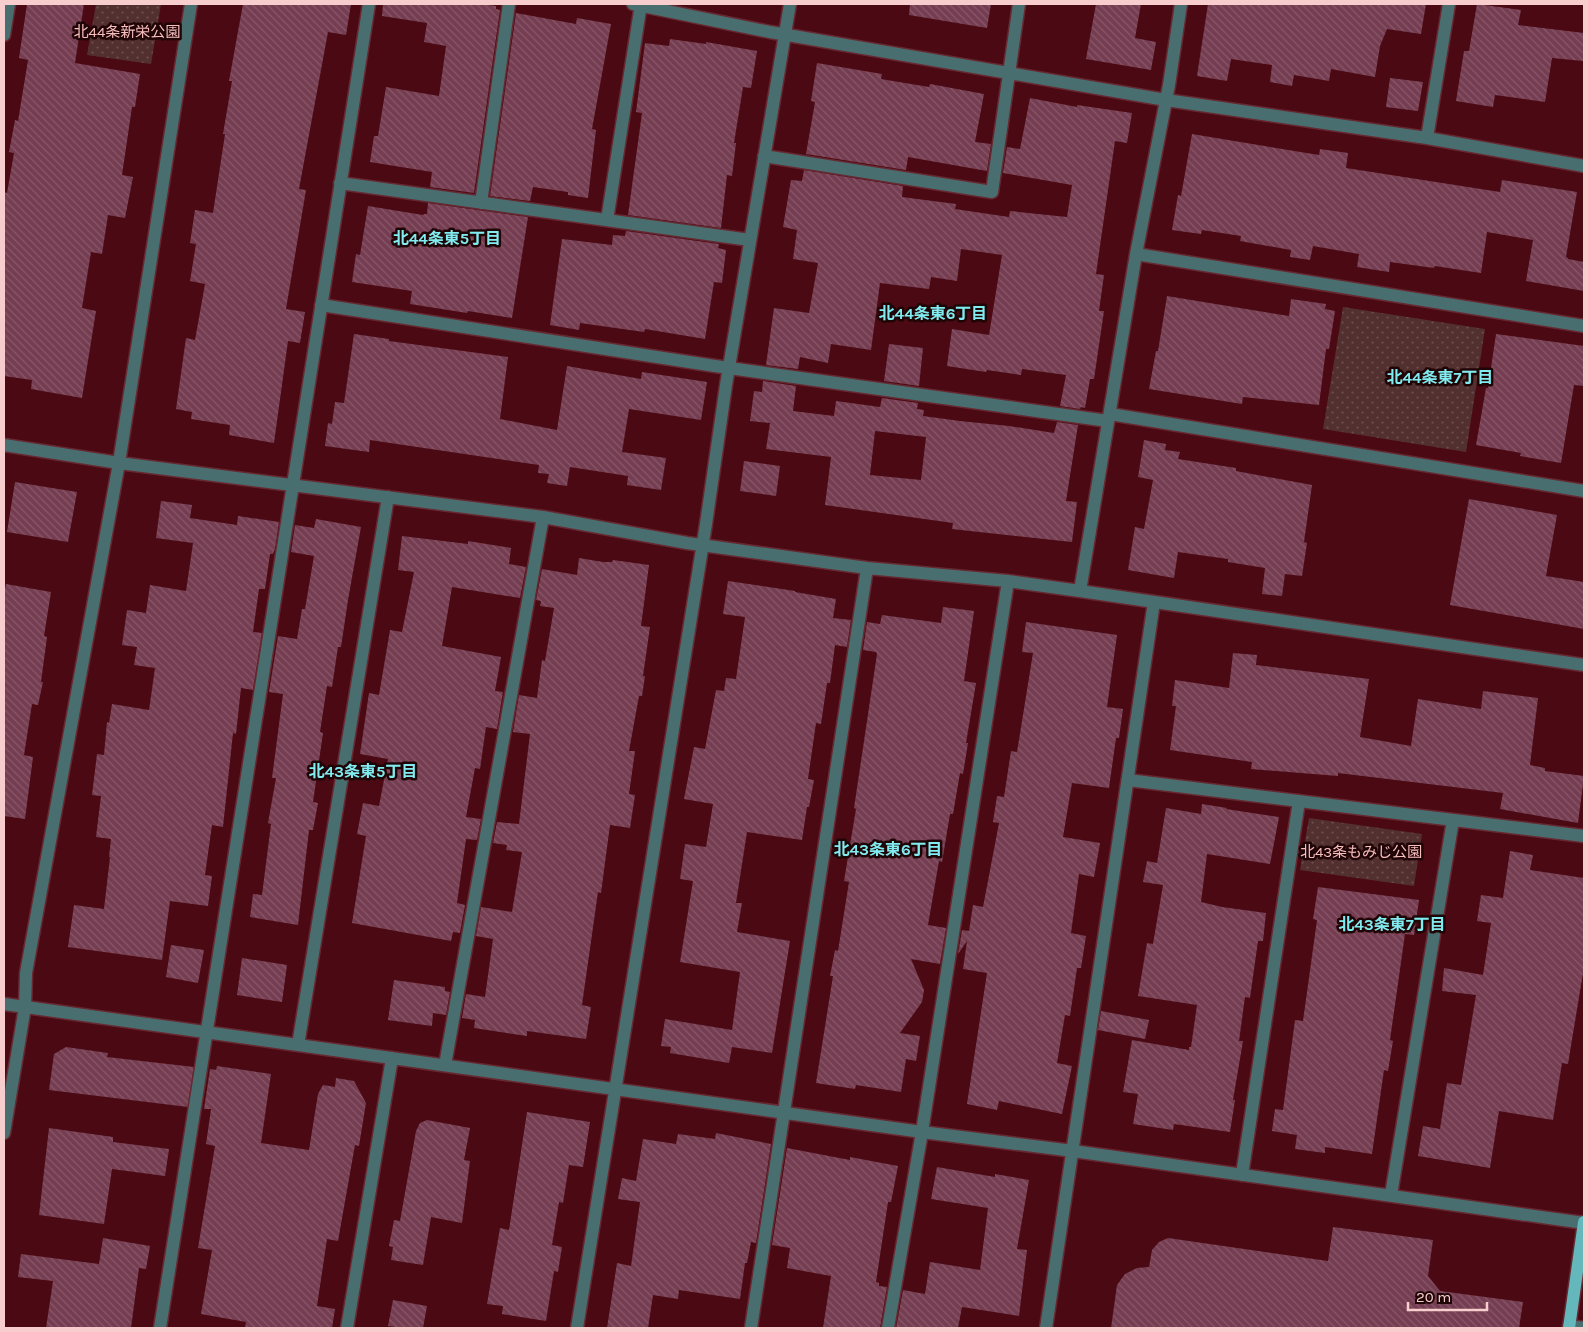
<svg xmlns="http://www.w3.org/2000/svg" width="1588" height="1332" viewBox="0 0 1588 1332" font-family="Karla,'Noto Sans JP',sans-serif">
  <defs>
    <pattern id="grass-dots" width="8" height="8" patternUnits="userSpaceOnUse" patternTransform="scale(1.25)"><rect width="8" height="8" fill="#533030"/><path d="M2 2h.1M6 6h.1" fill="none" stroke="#6c4d4d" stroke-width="1.8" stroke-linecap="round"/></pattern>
    <pattern id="building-back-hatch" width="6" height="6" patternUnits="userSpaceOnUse" patternTransform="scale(1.25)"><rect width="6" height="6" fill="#753d51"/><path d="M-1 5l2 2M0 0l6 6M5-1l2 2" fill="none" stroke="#895869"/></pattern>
  </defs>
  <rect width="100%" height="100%" fill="#4a0913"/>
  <path fill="url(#grass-dots)" d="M 96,4 L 161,4 L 151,64 L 87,55 Z
    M 1343,307 L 1485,329 L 1466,452 L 1323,429 Z
    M 1309,818 L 1422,834 L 1414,886 L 1300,870 Z"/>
  <path fill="url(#building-back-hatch)" fill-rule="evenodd" d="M 27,4 L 84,4 L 75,63 L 140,74 L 135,107 L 132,107 L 122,175 L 133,177 L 125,218 L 108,215 L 102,254 L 91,252 L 82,308 L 96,311 L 82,398 L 31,389 L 32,380 L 4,376 L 4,192 L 7,193 L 14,153 L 9,152 L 15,120 L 18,121 L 28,60 L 19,58 Z
    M 243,4 L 351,4 L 346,35 L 328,32 L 299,189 L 306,190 L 286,309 L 305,312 L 300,343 L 288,341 L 274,443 L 229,435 L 230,425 L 191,419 L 192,412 L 176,409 L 186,338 L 195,340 L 205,284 L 190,281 L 196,244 L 190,243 L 195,210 L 213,213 L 225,134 L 223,134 L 232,81 L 229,81 Z
    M 383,4 L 481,4 L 496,6 L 496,9 L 500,10 L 474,193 L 430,187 L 432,172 L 370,162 L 374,136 L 378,136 L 386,87 L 439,96 L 446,46 L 424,42 L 427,23 L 382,16 Z
    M 910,4 L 991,4 L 987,28 L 909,15 Z
    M 1096,4 L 1141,4 L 1135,38 L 1156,42 L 1151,70 L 1086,59 Z
    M 1208,4 L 1426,4 L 1421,34 L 1387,29 L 1380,46 L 1375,77 L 1331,69 L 1329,81 L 1294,75 L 1292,86 L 1270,82 L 1272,65 L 1231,59 L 1227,81 L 1197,76 Z
    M 1477,4 L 1521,10 L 1518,25 L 1584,33 L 1583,61 L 1552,58 L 1545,102 L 1495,95 L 1493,107 L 1456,101 L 1464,51 L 1469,51 Z
    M 516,13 L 576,24 L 577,18 L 611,24 L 592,129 L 596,130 L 588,198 L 568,195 L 568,192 L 533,187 L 530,201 L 490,196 Z
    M 670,39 L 706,44 L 706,42 L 757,51 L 751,88 L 743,87 L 734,143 L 736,143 L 732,176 L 727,175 L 721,228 L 628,215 L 642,113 L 636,112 L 645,43 L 669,46 Z
    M 817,63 L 882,74 L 881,79 L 929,87 L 930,84 L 984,94 L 975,142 L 991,144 L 987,171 L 908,157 L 906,170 L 806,154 L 815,102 L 811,101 Z
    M 1390,78 L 1423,82 L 1418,111 L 1386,107 Z
    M 1030,98 L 1077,107 L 1077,105 L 1132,113 L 1127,143 L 1115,141 L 1096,274 L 1104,275 L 1099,311 L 1104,311 L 1094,379 L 1090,379 L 1085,408 L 1081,407 L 1080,409 L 1060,406 L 1066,375 L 1022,369 L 1021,375 L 987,370 L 986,372 L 947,366 L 952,329 L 989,335 L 1002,255 L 961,249 L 957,281 L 931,277 L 929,289 L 880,283 L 871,350 L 831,344 L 828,363 L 800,357 L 798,369 L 766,365 L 774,308 L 809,313 L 818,263 L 793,259 L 797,230 L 783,227 L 791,180 L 802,181 L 804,170 L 903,186 L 902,197 L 956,204 L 955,209 L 1009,217 L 1010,211 L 1067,217 L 1072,185 L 1003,173 L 1007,147 L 1020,149 Z
    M 1192,134 L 1319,155 L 1320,149 L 1348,153 L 1346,168 L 1500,192 L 1502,180 L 1577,192 L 1566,257 L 1568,258 L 1568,259 L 1584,262 L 1584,291 L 1526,281 L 1533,240 L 1487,232 L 1481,273 L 1435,266 L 1434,268 L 1390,262 L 1389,272 L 1357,267 L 1359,254 L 1313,246 L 1310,260 L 1290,257 L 1291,250 L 1240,241 L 1241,236 L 1202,230 L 1201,234 L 1172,230 L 1178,195 L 1181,196 Z
    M 428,203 L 528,217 L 512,318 L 468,311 L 467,313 L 410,304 L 412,291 L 352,282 L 356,254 L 360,255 L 368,206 L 423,215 L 424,214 L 427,214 Z
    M 626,231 L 719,244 L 718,248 L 726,250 L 722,283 L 714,282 L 705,339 L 645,329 L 644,332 L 580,323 L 579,330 L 550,325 L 562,239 L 612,245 L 613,235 L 625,236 Z
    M 1167,296 L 1289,316 L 1291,299 L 1326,304 L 1325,309 L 1335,311 L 1329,349 L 1326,349 L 1319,405 L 1243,397 L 1242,404 L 1149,389 L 1156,351 L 1158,351 Z
    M 354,334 L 389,339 L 389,341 L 508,357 L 500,419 L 557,430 L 567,366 L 641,379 L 642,372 L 707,382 L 701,420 L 629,409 L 622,452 L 666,458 L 661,490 L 627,485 L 628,476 L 570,467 L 567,486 L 547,483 L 549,474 L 538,473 L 539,465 L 370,440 L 369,452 L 325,446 L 328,423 L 332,424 L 335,402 L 344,403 Z
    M 1496,334 L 1584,346 L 1584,386 L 1574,385 L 1561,463 L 1520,456 L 1521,453 L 1476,445 L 1486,388 L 1488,388 Z
    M 889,344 L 923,348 L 919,386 L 884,381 Z
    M 763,381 L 796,386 L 793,411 L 834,416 L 836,401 L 880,407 L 882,398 L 918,403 L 917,409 L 924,410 L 923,416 L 960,421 L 1009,426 L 1054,433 L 1057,422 L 1078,425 L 1066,501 L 1077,502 L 1072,542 L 952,529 L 953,523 L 825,505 L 831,457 L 766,449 L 770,423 L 750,421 L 754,391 L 762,392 ZM 875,431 L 926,437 L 921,480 L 870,475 Z
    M 1144,440 L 1166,444 L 1165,450 L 1180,452 L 1178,459 L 1236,468 L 1236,471 L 1312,485 L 1304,542 L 1307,543 L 1302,576 L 1285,574 L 1282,596 L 1262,594 L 1265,568 L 1228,562 L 1228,559 L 1178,552 L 1174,578 L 1128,570 L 1135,527 L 1144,529 L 1153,480 L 1138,477 Z
    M 744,461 L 780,466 L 776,496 L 740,491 Z
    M 15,482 L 77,492 L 68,542 L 7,532 Z
    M 1469,499 L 1557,515 L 1546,576 L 1584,582 L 1584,629 L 1450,605 Z
    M 161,501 L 192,505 L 190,518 L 237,525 L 238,516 L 279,522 L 275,549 L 273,554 L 270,554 L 265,589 L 259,589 L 253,632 L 262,633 L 253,690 L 241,688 L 236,734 L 233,733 L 223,827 L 212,825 L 205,875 L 212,876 L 208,906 L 170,901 L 162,960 L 68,947 L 74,905 L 104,909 L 110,857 L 109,857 L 111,839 L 96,837 L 101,796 L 92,795 L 97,754 L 104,755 L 107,722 L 109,723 L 112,704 L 149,710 L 155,668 L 134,665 L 137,647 L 122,645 L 127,610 L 146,613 L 150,585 L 186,591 L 193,543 L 156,538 Z
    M 316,519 L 361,527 L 348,600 L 341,647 L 338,647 L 332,687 L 327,686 L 320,732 L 323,733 L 313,802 L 318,803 L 313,830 L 309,830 L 298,925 L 250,917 L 253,894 L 262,895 L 271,824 L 268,823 L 276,778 L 272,778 L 283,694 L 269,692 L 278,636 L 297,639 L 302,609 L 305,609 L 314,556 L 291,552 L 295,525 L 314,528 Z
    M 402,536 L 468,544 L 468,541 L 511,548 L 509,564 L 526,567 L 520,598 L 452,587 L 442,646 L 501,657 L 495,691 L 503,692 L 497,729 L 486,727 L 480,769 L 475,768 L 466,817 L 481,819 L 477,840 L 466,839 L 457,903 L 465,905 L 460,933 L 453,932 L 451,941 L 352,923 L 366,836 L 357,834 L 363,803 L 379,806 L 388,759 L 360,754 L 369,693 L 379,695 L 390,630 L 402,632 L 414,572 L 398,570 Z
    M 579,558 L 603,562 L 612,562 L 613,560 L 649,565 L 641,626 L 650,627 L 643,676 L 645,676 L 642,696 L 639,696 L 629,751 L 635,751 L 629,794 L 635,795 L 630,828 L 610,825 L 601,893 L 598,892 L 582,1005 L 591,1007 L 586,1039 L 527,1031 L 527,1036 L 474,1028 L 475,1020 L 462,1018 L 466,994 L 485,997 L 493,939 L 476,936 L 481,907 L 512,912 L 522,852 L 506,850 L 507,845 L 493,843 L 497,822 L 519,824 L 530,734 L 513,732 L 519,695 L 537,698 L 542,660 L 545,661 L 554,608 L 540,606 L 541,601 L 536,600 L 542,569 L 577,575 Z
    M 728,581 L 795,591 L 795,592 L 836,599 L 833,618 L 851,620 L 847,647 L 835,645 L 830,683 L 827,683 L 821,724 L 816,723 L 808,779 L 814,780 L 809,807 L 807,807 L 802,840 L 747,832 L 736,903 L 742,903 L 737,932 L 790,941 L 772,1053 L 732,1047 L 729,1063 L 670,1053 L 671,1047 L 661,1046 L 665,1019 L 732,1030 L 740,972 L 680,962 L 693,881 L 680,879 L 685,844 L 706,847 L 713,804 L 684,799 L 694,747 L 705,749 L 716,690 L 724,691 L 726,678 L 736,679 L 745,617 L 723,614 Z
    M 6,584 L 51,592 L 44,636 L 47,637 L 41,682 L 43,682 L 38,705 L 32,704 L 24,755 L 33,757 L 25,819 L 4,816 L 4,594 Z
    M 943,607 L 974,611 L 964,681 L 976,683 L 966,743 L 968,743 L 963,774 L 960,773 L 953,814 L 950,814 L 942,862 L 939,861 L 928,925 L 946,928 L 940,964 L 911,959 L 924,990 L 922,1002 L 900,1033 L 920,1036 L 916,1061 L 906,1059 L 901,1092 L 856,1085 L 855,1089 L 816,1083 L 833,976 L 830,976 L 835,950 L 838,951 L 849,882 L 844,881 L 856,809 L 854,808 L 877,654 L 876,652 L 863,650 L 867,622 L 880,624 L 882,615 L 941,623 Z
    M 1026,622 L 1117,635 L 1107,707 L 1123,709 L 1119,738 L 1116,738 L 1109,788 L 1072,783 L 1063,837 L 1100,843 L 1094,877 L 1079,874 L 1071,933 L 1086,936 L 1081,968 L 1077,968 L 1070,1016 L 1065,1015 L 1057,1063 L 1072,1066 L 1062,1114 L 999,1101 L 997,1110 L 967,1104 L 987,973 L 963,969 L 967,941 L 958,954 L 962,930 L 969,931 L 973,905 L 983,907 L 999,823 L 993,822 L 997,796 L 1004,797 L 1011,751 L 1017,752 L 1033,653 L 1022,652 Z
    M 1233,653 L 1257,655 L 1256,665 L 1369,679 L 1360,737 L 1411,746 L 1418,699 L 1481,709 L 1483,691 L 1538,698 L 1530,765 L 1545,768 L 1545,771 L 1584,776 L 1578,823 L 1500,809 L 1503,793 L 1338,773 L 1338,776 L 1251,769 L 1252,762 L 1170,750 L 1176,706 L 1172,706 L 1175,680 L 1229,688 Z
    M 1202,804 L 1227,808 L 1226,809 L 1279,817 L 1270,864 L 1207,854 L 1201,902 L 1222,907 L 1266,913 L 1263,941 L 1258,941 L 1250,998 L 1245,997 L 1239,1041 L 1243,1041 L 1233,1100 L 1235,1100 L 1230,1132 L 1174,1124 L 1173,1130 L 1133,1124 L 1138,1094 L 1123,1092 L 1132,1040 L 1189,1050 L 1189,1047 L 1191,1047 L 1197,1005 L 1138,996 L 1147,943 L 1153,944 L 1163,885 L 1143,882 L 1147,861 L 1157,863 L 1166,808 L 1201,814 Z
    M 1510,851 L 1533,855 L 1530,870 L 1584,878 L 1584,967 L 1568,1064 L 1562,1063 L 1553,1120 L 1499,1111 L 1490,1168 L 1418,1156 L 1423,1126 L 1440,1129 L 1447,1083 L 1461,1085 L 1476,995 L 1442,991 L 1444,968 L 1483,975 L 1491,923 L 1477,921 L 1481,895 L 1503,898 Z
    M 1318,887 L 1419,900 L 1414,935 L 1405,934 L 1390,1040 L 1393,1041 L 1388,1071 L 1384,1070 L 1372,1154 L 1325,1147 L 1325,1153 L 1295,1149 L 1297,1135 L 1272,1131 L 1275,1109 L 1283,1110 L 1295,1020 L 1303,1021 L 1317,920 L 1313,919 Z
    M 171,945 L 204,950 L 198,983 L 166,977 Z
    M 242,958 L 287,965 L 282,1002 L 237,995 Z
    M 394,980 L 445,987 L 445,991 L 450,992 L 446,1015 L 433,1013 L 432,1026 L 388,1020 Z
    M 1101,1011 L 1149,1020 L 1145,1039 L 1098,1030 Z
    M 66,1047 L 108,1053 L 107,1057 L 194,1067 L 188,1107 L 49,1090 L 54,1054 Z
    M 217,1066 L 271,1074 L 261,1143 L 309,1150 L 318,1094 L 323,1085 L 335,1087 L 336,1078 L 354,1081 L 366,1103 L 359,1146 L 355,1145 L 338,1241 L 327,1239 L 317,1306 L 335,1309 L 332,1328 L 245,1328 L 246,1322 L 201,1314 L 212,1250 L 198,1248 L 215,1146 L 206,1144 L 211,1109 L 204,1109 L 210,1069 L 216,1070 Z
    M 527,1112 L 590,1122 L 583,1167 L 569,1165 L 563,1203 L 559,1202 L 552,1245 L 562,1247 L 558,1272 L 554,1271 L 546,1321 L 502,1314 L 503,1306 L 487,1304 L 500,1228 L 509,1230 Z
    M 427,1120 L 470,1128 L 464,1160 L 470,1161 L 462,1223 L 431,1217 L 423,1265 L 391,1260 L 393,1247 L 389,1246 L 394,1220 L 400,1221 L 416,1131 L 420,1123 Z
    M 49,1128 L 113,1137 L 113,1142 L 169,1149 L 165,1176 L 112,1169 L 104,1224 L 39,1215 Z
    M 716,1133 L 771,1144 L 756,1243 L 751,1242 L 747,1263 L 745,1263 L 740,1299 L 679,1290 L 678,1299 L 653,1295 L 648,1328 L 607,1328 L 617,1263 L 631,1266 L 640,1202 L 618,1199 L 622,1178 L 636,1181 L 643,1139 L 676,1144 L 678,1134 L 715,1139 Z
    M 787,1148 L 850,1160 L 850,1157 L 898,1166 L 891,1202 L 888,1202 L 876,1282 L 879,1283 L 879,1286 L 887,1287 L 880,1328 L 823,1328 L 831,1276 L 787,1268 L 790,1248 L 772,1245 Z
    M 937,1167 L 995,1177 L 995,1174 L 1029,1180 L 1017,1249 L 1027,1250 L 1019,1316 L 962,1307 L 958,1328 L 896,1328 L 903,1290 L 925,1294 L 930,1262 L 980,1270 L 988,1208 L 931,1199 Z
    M 1333,1227 L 1433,1240 L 1428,1276 L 1440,1291 L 1523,1302 L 1519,1328 L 1111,1328 L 1117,1285 L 1125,1274 L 1137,1268 L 1149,1267 L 1152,1250 L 1159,1242 L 1168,1238 L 1328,1261 Z
    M 103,1238 L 150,1246 L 146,1269 L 139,1268 L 131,1328 L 46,1328 L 53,1281 L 18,1277 L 21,1254 L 99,1264 Z
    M 393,1300 L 427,1306 L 423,1328 L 403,1328 L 388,1326 Z"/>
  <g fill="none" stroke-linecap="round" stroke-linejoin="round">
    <defs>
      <path id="minor" d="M 633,4 L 770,32 L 1166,100 L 1427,138 L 1584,166
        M 4,35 L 9,4
        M 1427,138 L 1449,4
        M 764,156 L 992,192 L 1019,4
        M 340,183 L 750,240
        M 481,203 L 509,4
        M 607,220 L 641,4
        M 1136,254 L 1584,326
        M 321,305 L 715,366 L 1108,421
        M 1110,414 L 1584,491
        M 4,445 L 119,463 L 543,517 L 687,543 L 867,568 L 1008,581 L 1080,591 L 1584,665
        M 1080,591 L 1136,254 L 1169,85 L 1181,4
        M 1128,780 L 1584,836
        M 4,1004 L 922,1132 L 1073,1151 L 1584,1223
        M 298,1045 L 388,497
        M 445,1065 L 543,517
        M 4,1133 L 25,1007 L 26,973 L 119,463 L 191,4
        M 1242,1175 L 1299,801
        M 1391,1195 L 1453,820
        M 1569,1326 L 1584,1328
        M 160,1328 C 233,887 297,445 369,4
        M 347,1328 L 392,1058
        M 577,1328 L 706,524 L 726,385 L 790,4
        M 751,1328 L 867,568
        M 888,1328 L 922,1132 L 1008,581
        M 1046,1328 L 1154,602"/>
      <path id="major" d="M 1569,1328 L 1584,1222"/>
    </defs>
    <use href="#minor" stroke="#662931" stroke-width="15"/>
    <use href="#major" stroke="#662931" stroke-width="15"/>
    <use href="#minor" stroke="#496e70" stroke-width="12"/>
    <use href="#major" stroke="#64b7ba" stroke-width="12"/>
  </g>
  <g text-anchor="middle" stroke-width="5" stroke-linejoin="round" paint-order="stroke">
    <g font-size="15" fill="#f8bebd" stroke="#200507">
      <text x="127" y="37">北44条新栄公園</text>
      <text x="1361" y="857">北43条もみじ公園</text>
    </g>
    <g font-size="16" font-weight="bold" fill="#80ecf0" stroke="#200507">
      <text x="447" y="244">北44条東5丁目</text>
      <text x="933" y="319">北44条東6丁目</text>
      <text x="1440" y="383">北44条東7丁目</text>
      <text x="363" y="777">北43条東5丁目</text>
      <text x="888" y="855">北43条東6丁目</text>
      <text x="1392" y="930">北43条東7丁目</text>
    </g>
  </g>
  <rect width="1588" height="1332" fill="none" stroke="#f7cecd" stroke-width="10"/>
  <path d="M1408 1302v8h79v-8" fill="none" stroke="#f7cecd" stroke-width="2.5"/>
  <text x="1416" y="1302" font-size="15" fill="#f7cecd" stroke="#200507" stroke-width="4" paint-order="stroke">20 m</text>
</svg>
